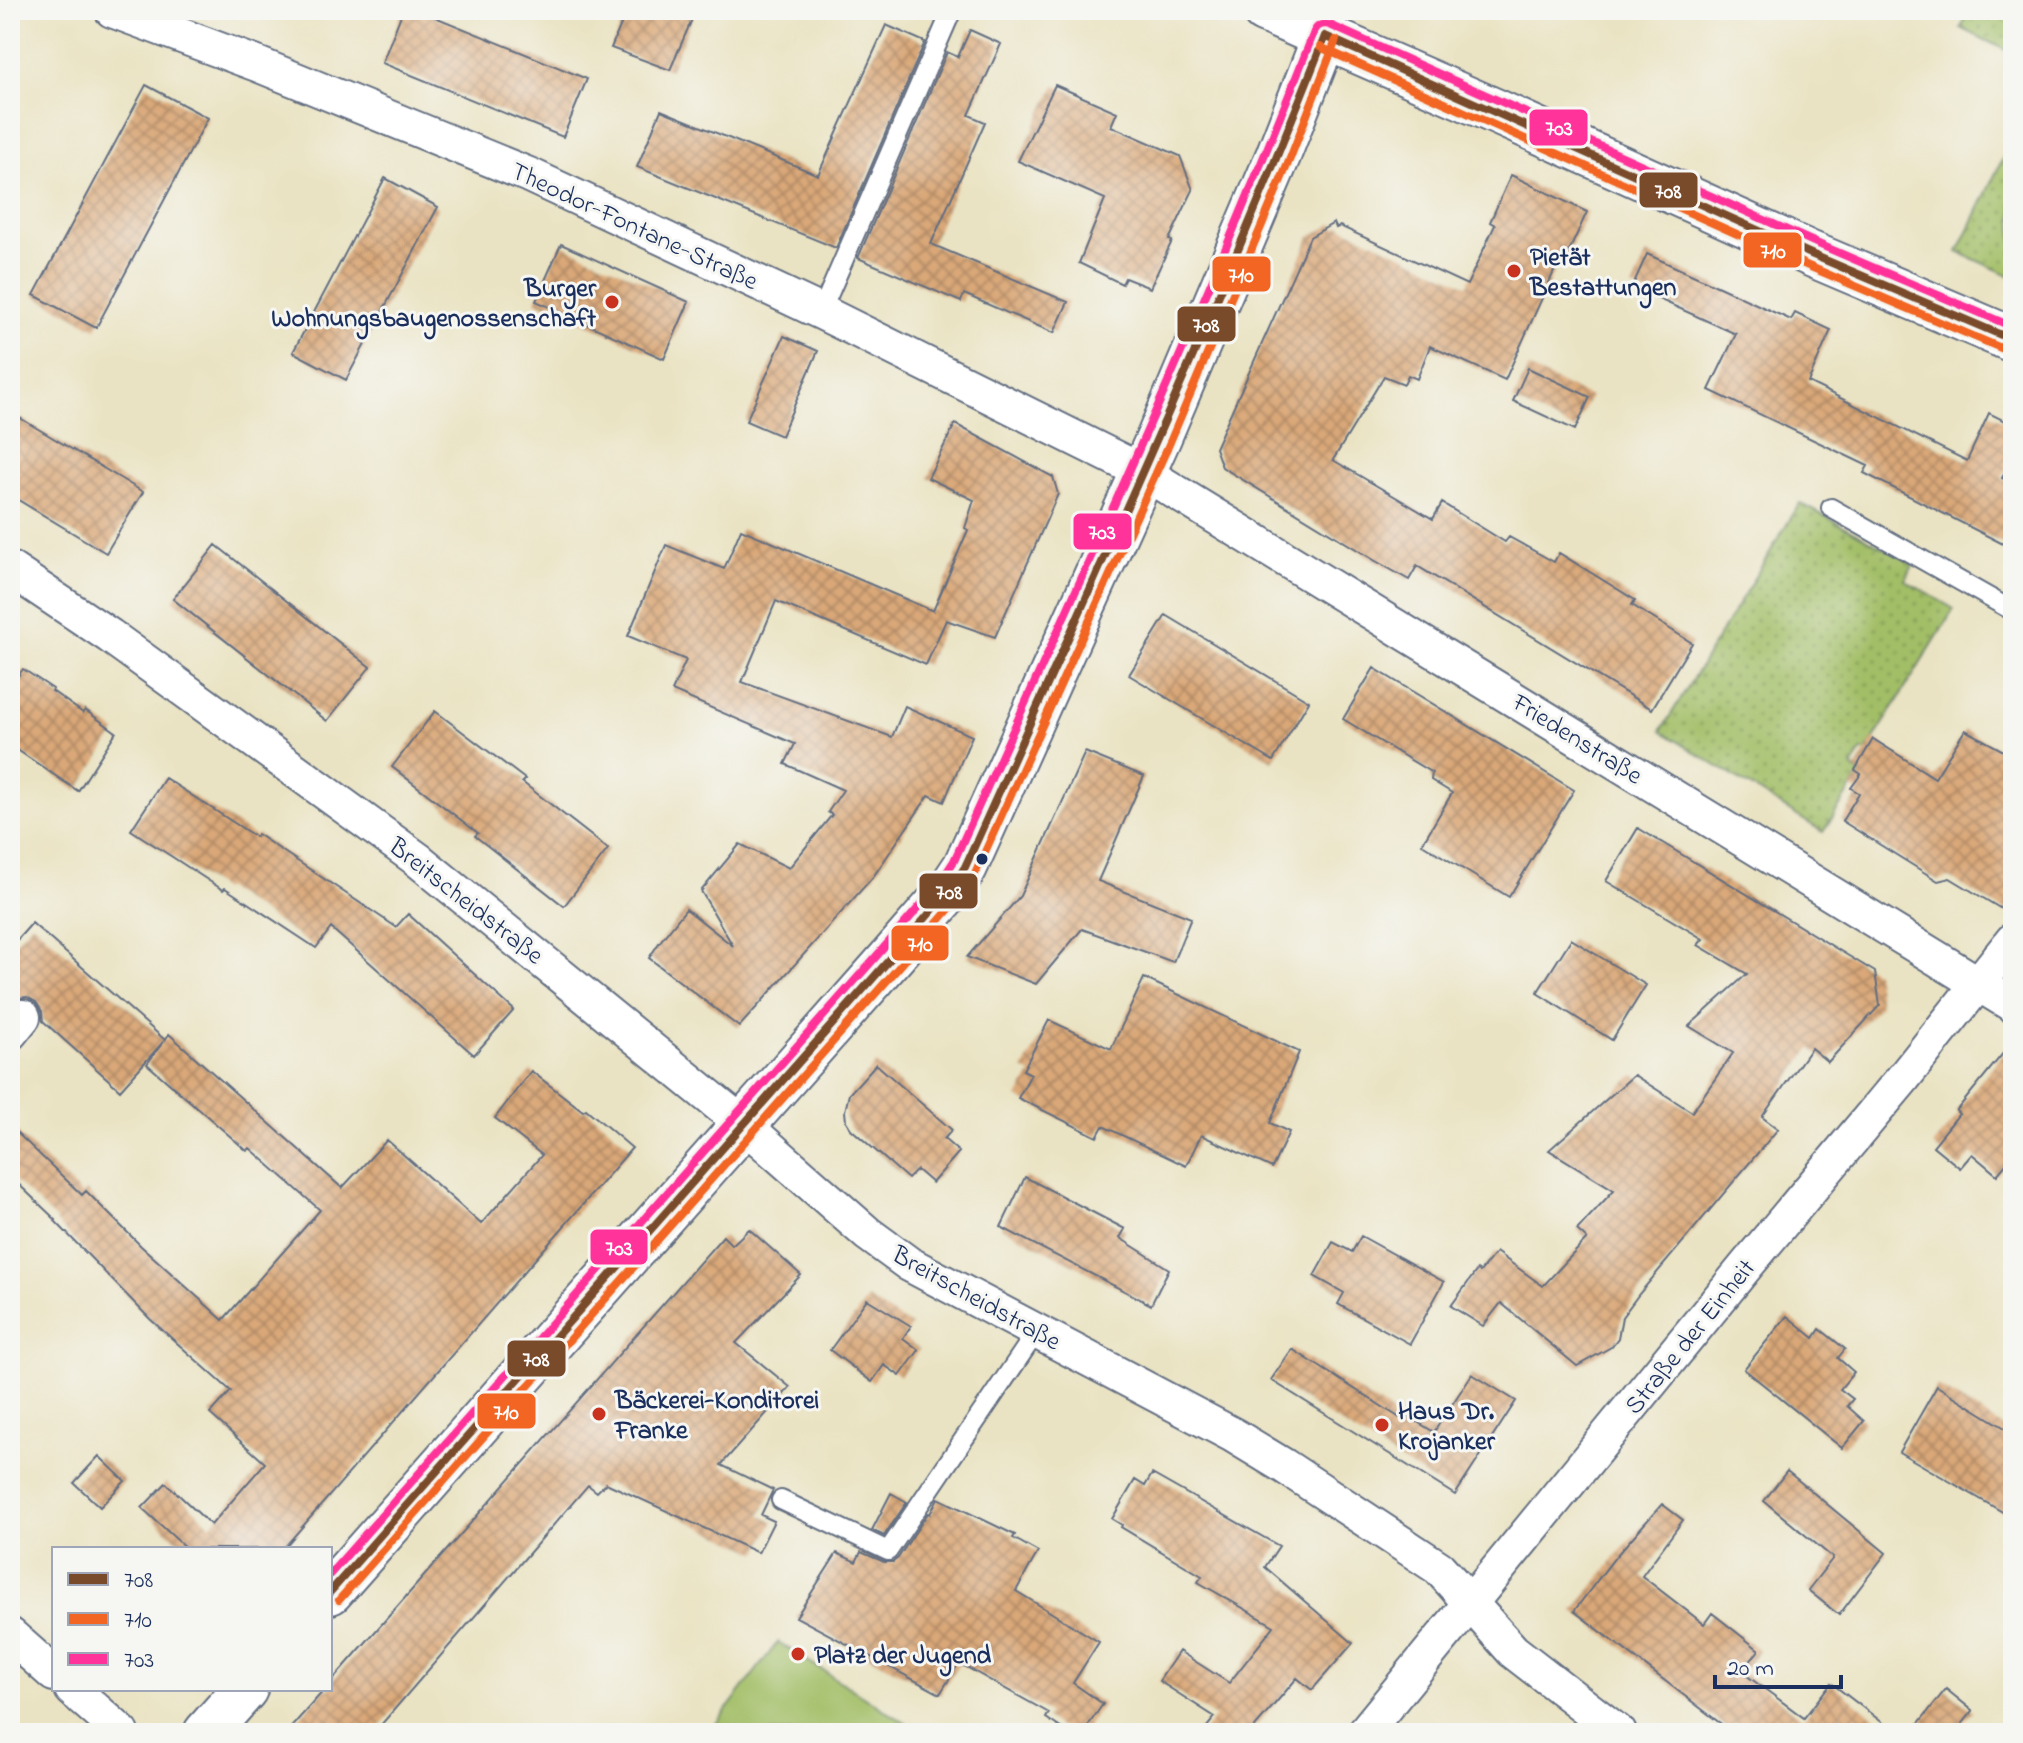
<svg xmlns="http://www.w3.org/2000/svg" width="2023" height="1743" viewBox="0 0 2023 1743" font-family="'Indie Flower',sans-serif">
  <defs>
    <pattern id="grass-dots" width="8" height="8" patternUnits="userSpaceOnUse" patternTransform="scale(2)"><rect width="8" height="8" fill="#a2be66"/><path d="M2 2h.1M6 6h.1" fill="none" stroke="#839b57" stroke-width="1.8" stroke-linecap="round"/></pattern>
    <pattern id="building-cross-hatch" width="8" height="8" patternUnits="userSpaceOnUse" patternTransform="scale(2)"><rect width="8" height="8" fill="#daa878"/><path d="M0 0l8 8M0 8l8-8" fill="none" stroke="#b08966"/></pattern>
  </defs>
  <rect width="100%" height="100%" fill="#f6f6f2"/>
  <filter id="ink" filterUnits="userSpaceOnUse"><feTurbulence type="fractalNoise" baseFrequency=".0125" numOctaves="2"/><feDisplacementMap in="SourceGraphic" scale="16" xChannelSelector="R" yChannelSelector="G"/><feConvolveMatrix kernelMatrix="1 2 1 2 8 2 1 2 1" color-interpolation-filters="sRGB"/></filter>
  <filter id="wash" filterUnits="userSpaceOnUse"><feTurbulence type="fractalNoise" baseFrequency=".006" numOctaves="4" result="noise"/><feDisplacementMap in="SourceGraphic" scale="32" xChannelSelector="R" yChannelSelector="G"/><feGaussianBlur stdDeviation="1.8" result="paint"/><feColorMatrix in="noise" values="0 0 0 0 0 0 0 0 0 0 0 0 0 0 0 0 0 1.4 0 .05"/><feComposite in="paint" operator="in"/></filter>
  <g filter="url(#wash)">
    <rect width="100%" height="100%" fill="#eae3c3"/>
    <path fill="url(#grass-dots)" stroke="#5e7662" stroke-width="2" d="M 1969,10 L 2013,10 L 2013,54 L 1961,28 Z
      M 2013,137 L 2013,277 L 1958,252 Z
      M 1800,503 L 1914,564 L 1905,580 L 1954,609 L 1866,752 L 1862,750 L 1852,768 L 1861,774 L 1823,832 L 1661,731 Z"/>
    <path fill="#a2be66" stroke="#5e7662" stroke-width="2" d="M 778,1642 L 921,1733 L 709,1733 Z"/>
    <g id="blocks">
      <path fill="url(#building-cross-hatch)" d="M 403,10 L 418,10 L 587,79 L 563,137 L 382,63 Z
        M 627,10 L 696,10 L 670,70 L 611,48 Z
        M 886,25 L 925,42 L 836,248 L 637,167 L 661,110 L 818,175 Z
        M 970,30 L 1001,44 L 969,115 L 985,122 L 931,244 L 1068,302 L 1054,333 L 964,294 L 961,302 L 858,258 L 947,52 L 958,57 Z
        M 146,85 L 208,118 L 96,328 L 34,295 Z
        M 1055,85 L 1117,112 L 1111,126 L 1180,156 L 1193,190 L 1169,240 L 1172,241 L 1150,288 L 1125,278 L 1122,284 L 1079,263 L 1105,199 L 1018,161 Z
        M 1511,175 L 1587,212 L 1566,258 L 1561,256 L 1505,380 L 1430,346 L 1417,379 L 1408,375 L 1404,384 L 1384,376 L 1333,460 L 1433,519 L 1442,503 L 1505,542 L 1509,537 L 1554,562 L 1559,553 L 1635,600 L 1632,605 L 1692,643 L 1652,709 L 1417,566 L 1409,580 L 1374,560 L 1222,467 L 1215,448 L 1310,237 L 1334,223 L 1336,228 L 1340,226 L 1467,285 L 1495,225 L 1490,222 Z
        M 385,178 L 438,207 L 346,380 L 293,352 Z
        M 561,244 L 689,302 L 664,359 L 536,301 Z
        M 1647,254 L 1791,320 L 1795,313 L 1831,330 L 1808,382 L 1967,461 L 1989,413 L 2013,425 L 2013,454 L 2002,478 L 2013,484 L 2013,549 L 1864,473 L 1868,466 L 1709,390 L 1736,334 L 1632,287 Z
        M 784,336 L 818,351 L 781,436 L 746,421 Z
        M 1528,368 L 1590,397 L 1575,430 L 1513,401 Z
        M 10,412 L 143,492 L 106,553 L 10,495 Z
        M 955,424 L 1053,477 L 1058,494 L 995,637 L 946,620 L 926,665 L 776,601 L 742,682 L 892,737 L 905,706 L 972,736 L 944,802 L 929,795 L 873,877 L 739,1027 L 649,958 L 659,943 L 686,909 L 733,946 L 701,891 L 740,844 L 789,868 L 832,815 L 828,812 L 843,790 L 785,764 L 795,744 L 672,691 L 686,660 L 628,636 L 666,545 L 724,569 L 741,529 L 933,611 L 968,530 L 965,528 L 974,500 L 928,478 Z
        M 216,545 L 370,667 L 327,721 L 173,599 Z
        M 1166,615 L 1309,701 L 1273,761 L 1129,675 Z
        M 1374,668 L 1574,790 L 1509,897 L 1422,844 L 1452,793 L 1431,780 L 1432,773 L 1343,719 Z
        M 23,669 L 53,689 L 52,691 L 83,713 L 85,710 L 116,732 L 78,791 L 10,745 L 10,687 Z
        M 435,711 L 525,779 L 522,782 L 608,849 L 564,906 L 475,836 L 478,833 L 392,767 Z
        M 1965,730 L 2013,756 L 2013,916 L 1950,878 L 1938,881 L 1842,821 L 1859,793 L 1851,788 L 1861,774 L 1855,770 L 1873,739 L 1935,778 Z
        M 1085,752 L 1144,776 L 1098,881 L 1191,918 L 1173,962 L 1082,929 L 1036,984 L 967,957 L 1020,896 Z
        M 165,778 L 256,837 L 257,834 L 396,927 L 408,914 L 514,1010 L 474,1055 L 331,928 L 316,948 L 225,888 L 223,890 L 131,830 Z
        M 1638,828 L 1875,972 L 1880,1005 L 1828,1062 L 1811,1048 L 1762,1117 L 1778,1129 L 1639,1294 L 1622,1317 L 1618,1338 L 1611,1347 L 1577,1366 L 1501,1303 L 1483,1326 L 1451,1306 L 1477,1270 L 1480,1272 L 1496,1252 L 1543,1286 L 1587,1239 L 1577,1230 L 1614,1190 L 1549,1150 L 1634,1075 L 1692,1112 L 1733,1053 L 1689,1026 L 1747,974 L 1698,945 L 1703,939 L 1606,881 Z
        M 32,923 L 165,1040 L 169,1034 L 342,1188 L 387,1140 L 481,1224 L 542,1155 L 495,1118 L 531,1071 L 583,1111 L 586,1109 L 632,1148 L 283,1549 L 187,1549 L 142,1508 L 166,1483 L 211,1525 L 265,1463 L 210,1414 L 231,1391 L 150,1319 L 55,1221 L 56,1220 L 10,1176 L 10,1126 L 82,1195 L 86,1191 L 141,1246 L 223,1320 L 320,1210 L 250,1148 L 247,1151 L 147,1064 L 164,1041 L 120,1090 L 43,1021 L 42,1011 L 36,1002 L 27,997 L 17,998 L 10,992 L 10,948 Z
        M 1571,939 L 1646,985 L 1612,1040 L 1537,993 Z
        M 1144,978 L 1299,1052 L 1270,1123 L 1289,1132 L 1272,1168 L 1201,1135 L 1186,1166 L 1103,1126 L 1097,1137 L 1018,1098 L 1031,1074 L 1023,1070 L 1049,1020 L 1111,1049 Z
        M 2013,1041 L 2013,1156 L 1997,1175 L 1972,1154 L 1960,1168 L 1933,1146 L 1959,1114 L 1956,1111 Z
        M 876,1064 L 952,1130 L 944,1139 L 959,1152 L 932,1183 L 917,1170 L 908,1179 L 851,1129 L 846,1121 L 845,1111 L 849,1094 Z
        M 1025,1177 L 1125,1229 L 1120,1238 L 1169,1269 L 1151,1305 L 1001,1227 Z
        M 749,1229 L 801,1275 L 736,1343 L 790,1387 L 721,1465 L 773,1490 L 761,1515 L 774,1521 L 758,1553 L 606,1483 L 597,1492 L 588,1485 L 374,1733 L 286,1733 L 325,1689 L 330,1689 L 330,1683 L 723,1236 L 732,1245 Z
        M 1361,1236 L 1444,1282 L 1410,1344 L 1338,1304 L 1344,1293 L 1314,1276 L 1333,1242 L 1352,1252 Z
        M 867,1299 L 911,1326 L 903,1338 L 919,1350 L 900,1376 L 884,1365 L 872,1382 L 830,1350 Z
        M 1787,1316 L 1814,1338 L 1820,1329 L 1845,1349 L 1838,1358 L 1854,1372 L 1840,1389 L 1853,1399 L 1847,1406 L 1864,1421 L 1842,1448 L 1744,1369 Z
        M 1292,1349 L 1400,1418 L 1404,1414 L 1434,1432 L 1472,1374 L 1516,1401 L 1455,1495 L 1271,1380 Z
        M 1937,1386 L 2013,1433 L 2013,1518 L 1899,1452 Z
        M 99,1456 L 125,1481 L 100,1507 L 74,1483 Z
        M 1787,1471 L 1886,1553 L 1839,1615 L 1808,1590 L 1833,1558 L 1764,1501 Z
        M 1152,1474 L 1279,1546 L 1265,1567 L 1353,1643 L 1312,1690 L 1297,1678 L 1250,1733 L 1202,1733 L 1215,1717 L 1159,1681 L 1179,1651 L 1229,1683 L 1274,1626 L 1198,1582 L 1202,1576 L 1121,1527 L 1122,1525 L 1112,1519 L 1135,1480 L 1145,1486 Z
        M 891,1493 L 907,1502 L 884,1536 L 872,1530 Z
        M 938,1498 L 1015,1535 L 1013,1538 L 1038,1552 L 1016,1591 L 1099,1642 L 1073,1683 L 1103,1704 L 1083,1733 L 1068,1733 L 1046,1718 L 1049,1713 L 959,1663 L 940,1694 L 796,1617 L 837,1553 L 856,1562 L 861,1552 L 884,1562 L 893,1562 L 898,1558 L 928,1513 L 930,1514 Z
        M 1662,1504 L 1683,1520 L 1642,1576 L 1704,1624 L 1712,1613 L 1759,1650 L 1742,1672 L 1804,1718 L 1831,1683 L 1896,1733 L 1733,1733 L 1574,1611 L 1616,1556 Z
        M 1946,1689 L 1973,1711 L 1955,1733 L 1911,1733 Z"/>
    </g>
  </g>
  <g filter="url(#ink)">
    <use href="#blocks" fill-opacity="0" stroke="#636e81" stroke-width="2"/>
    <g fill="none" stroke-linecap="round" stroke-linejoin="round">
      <defs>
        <path id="lane" d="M 821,312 L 952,10
          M 1831,508 L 2013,611
          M 781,1500 L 888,1551 L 1037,1331"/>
        <path id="street" d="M 112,10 L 257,64 L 529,175 L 821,312 L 1143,472 L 2013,1005
          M 10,569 L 110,636 L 417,859 L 744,1125 L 868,1234 L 909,1264 L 1233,1435 L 1284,1466 L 1439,1568 L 1513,1651 L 1619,1733
          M 10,1033 L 23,1017
          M 10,1635 L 54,1674
          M 72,1689 L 122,1733
          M 1364,1733 L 1746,1266 L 1904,1077 L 2013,940"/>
        <path id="secondary" d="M 1264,10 L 1497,112 L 1811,254 L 2013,340
          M 330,1592 L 890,959 L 949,891 L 965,867 L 1159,437 L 1278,156 L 1325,36
          M 206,1733 L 245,1689"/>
      </defs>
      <use href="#lane" stroke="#636e81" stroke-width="22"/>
      <use href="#street" stroke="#636e81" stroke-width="38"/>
      <use href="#secondary" stroke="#636e81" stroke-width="48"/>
      <use href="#lane" stroke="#fff" stroke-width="18"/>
      <use href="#street" stroke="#fff" stroke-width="34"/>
      <use href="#secondary" stroke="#fff" stroke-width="44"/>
      <defs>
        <path id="bus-1" d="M 1325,36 L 1811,254 L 2013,340
          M 330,1592 L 890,959 L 949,891 L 965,867 C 1089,592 1215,317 1325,36"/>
        <path id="bus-2" d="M 1320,47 L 1806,265 L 2008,351
          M 339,1600 L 899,967 L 958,899 L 975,874 L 1170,442 L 1289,161 L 1336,40"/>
        <path id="bus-3" d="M 330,1574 L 881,951 L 939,884 L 954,861 C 1078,586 1204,312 1314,32 C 1317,25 1323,23 1330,25 L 1816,243 L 2013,327"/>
      </defs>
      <use href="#bus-1" stroke="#f6f6f2" stroke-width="14"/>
      <use href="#bus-2" stroke="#f6f6f2" stroke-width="14"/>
      <use href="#bus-3" stroke="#f6f6f2" stroke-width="14"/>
      <use href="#bus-1" stroke="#7a4b2a" stroke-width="8"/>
      <use href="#bus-2" stroke="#f26522" stroke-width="8"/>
      <use href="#bus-3" stroke="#f39" stroke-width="8"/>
    </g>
  </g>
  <g fill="#c8321e" stroke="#f6f6f2" stroke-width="3">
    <circle cx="1514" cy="271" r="8"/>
    <circle cx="612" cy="302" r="8"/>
    <circle cx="599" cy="1414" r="8"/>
    <circle cx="1382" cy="1425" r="8"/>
    <circle cx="798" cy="1654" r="8"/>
  </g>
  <circle fill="#1b2f5e" stroke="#f6f6f2" stroke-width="3" cx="982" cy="859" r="7"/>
  <g text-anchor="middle" stroke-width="6" stroke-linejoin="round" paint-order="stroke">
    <g font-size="26" fill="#1b2f5e" stroke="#f6f6f2">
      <text transform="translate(635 225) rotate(25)" y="9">Theodor-Fontane-Straße</text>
      <text transform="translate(1578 738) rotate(32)" y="9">Friedenstraße</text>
      <text transform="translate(467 900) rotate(38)" y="9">Breitscheidstraße</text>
      <text transform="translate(977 1297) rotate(29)" y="9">Breitscheidstraße</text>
      <text transform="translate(1689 1336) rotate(-51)" y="9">Straße der Einheit</text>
    </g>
    <g font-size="26" font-weight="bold" fill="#1b2f5e" stroke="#f6f6f2" text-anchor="start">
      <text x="1530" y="265">Pietät<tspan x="1530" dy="30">Bestattungen</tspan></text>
      <text x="596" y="296" text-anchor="end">Burger<tspan x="596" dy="30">Wohnungsbaugenossenschaft</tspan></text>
      <text x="615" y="1408">Bäckerei-Konditorei<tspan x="615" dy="30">Franke</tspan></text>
      <text x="1398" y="1419">Haus Dr.<tspan x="1398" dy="30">Krojanker</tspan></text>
      <text x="814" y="1663">Platz der Jugend</text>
    </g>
  </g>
  <g stroke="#f6f6f2" stroke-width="3">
    <rect x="1528" y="108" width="61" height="39" rx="8" fill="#f39"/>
    <rect x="1638" y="171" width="61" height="38" rx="8" fill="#7a4b2a"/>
    <rect x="1742" y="231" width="61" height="38" rx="8" fill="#f26522"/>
    <rect x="1211" y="255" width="61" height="38" rx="8" fill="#f26522"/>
    <rect x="1176" y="305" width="61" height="38" rx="8" fill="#7a4b2a"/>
    <rect x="1072" y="512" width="61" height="39" rx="8" fill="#f39"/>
    <rect x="918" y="872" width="61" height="38" rx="8" fill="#7a4b2a"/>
    <rect x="890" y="924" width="60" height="38" rx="8" fill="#f26522"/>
    <rect x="589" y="1228" width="60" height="38" rx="8" fill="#f39"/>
    <rect x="506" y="1339" width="61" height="39" rx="8" fill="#7a4b2a"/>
    <rect x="476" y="1392" width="61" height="38" rx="8" fill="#f26522"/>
  </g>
  <g font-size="22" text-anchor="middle" font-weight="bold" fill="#fff">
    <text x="1559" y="135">703</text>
    <text x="1668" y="198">708</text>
    <text x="1773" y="258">710</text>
    <text x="1241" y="282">710</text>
    <text x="1206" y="332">708</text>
    <text x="1102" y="539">703</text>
    <text x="949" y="899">708</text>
    <text x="920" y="951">710</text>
    <text x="619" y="1255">703</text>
    <text x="536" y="1366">708</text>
    <text x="506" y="1419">710</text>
  </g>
  <rect width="2023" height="1743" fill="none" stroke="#f6f6f2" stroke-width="40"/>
  <rect x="52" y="1547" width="280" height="144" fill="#f6f6f2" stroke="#9ea6b7" stroke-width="2"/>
  <rect x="68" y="1573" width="40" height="12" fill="#7a4b2a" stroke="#9ea6b7" stroke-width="2"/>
  <text x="124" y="1587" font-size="24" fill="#1b2f5e">708</text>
  <rect x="68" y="1613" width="40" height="12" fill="#f26522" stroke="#9ea6b7" stroke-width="2"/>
  <text x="124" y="1627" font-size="24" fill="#1b2f5e">710</text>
  <rect x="68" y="1653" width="40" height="12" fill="#ff3399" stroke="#9ea6b7" stroke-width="2"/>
  <text x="124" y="1667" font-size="24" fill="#1b2f5e">703</text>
  <path d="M1715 1675v12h126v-12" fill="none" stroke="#1b2f5e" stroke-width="4"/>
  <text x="1727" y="1675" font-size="24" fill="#1b2f5e" stroke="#f6f6f2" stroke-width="6" paint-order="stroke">20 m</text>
</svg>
